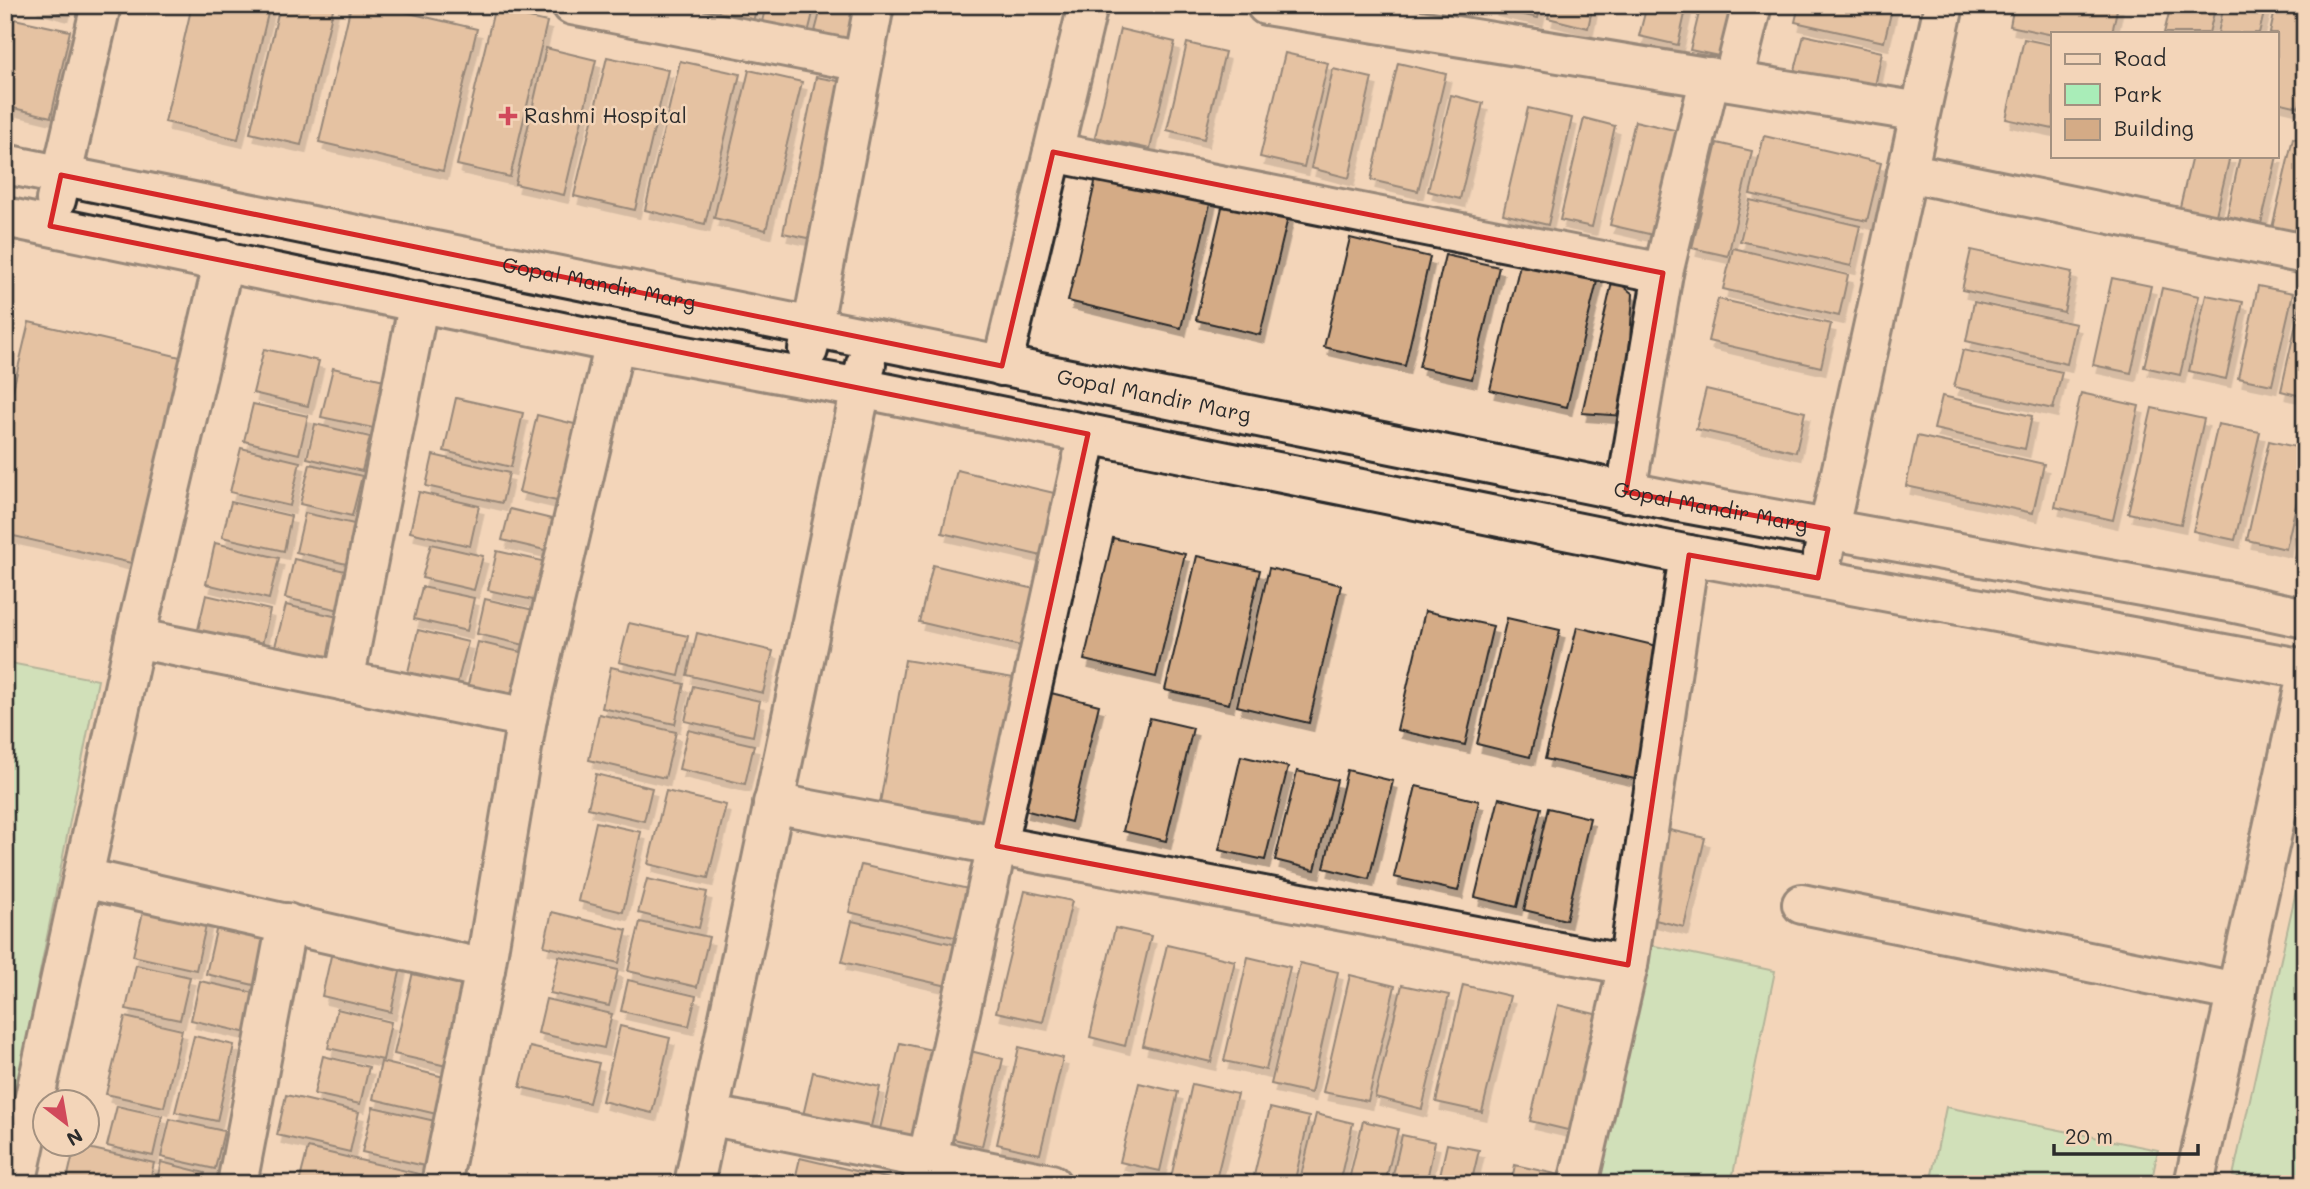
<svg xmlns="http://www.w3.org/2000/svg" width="2310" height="1189" viewBox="0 0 2310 1189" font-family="Mali,sans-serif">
  <defs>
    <filter id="shadow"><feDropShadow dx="4.5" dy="8" stdDeviation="0" flood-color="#0004"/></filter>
  </defs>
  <rect width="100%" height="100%" fill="#f3d5b9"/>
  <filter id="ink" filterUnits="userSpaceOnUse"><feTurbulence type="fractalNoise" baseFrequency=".0143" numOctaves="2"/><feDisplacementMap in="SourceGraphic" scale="14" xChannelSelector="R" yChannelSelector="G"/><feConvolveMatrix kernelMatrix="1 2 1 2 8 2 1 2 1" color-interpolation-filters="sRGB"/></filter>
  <g filter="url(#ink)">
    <path fill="#a9edb8" stroke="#6a8c72" stroke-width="2" d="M 5,662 L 98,680 L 5,1148 Z
      M 2296,891 L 2305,893 L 2305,1184 L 2270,1184 L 2233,1176 Z
      M 1626,940 L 1775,971 L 1731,1184 L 1576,1184 Z
      M 1946,1107 L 2158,1150 L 2151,1184 L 1930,1184 Z"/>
    <path fill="#d4ab86" stroke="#2b2b2b" stroke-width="2" filter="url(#shadow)" d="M 33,5 L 66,5 L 64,13 Z
      M 192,5 L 270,5 L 238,139 L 165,122 Z
      M 280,5 L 334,5 L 301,145 L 250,133 Z
      M 351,5 L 375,5 L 477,29 L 443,171 L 319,142 Z
      M 681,5 L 714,5 L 711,16 L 680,9 Z
      M 720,5 L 757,5 L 750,35 L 715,27 Z
      M 766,5 L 815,5 L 805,45 L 759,34 Z
      M 822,5 L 868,5 L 857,49 L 813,39 Z
      M 1494,5 L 1541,5 L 1538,18 L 1493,8 Z
      M 1551,5 L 1593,5 L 1588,28 L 1548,18 Z
      M 1647,5 L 1687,5 L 1678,45 L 1639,36 Z
      M 1701,5 L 1751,5 L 1738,60 L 1690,50 Z
      M 1799,5 L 1893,5 L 1884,42 L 1795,22 Z
      M 2014,5 L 2118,5 L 2112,33 L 2053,35 L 2010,26 Z
      M 2171,5 L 2216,5 L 2209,33 L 2164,33 Z
      M 2224,5 L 2266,5 L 2259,33 L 2218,33 Z
      M 2276,5 L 2305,7 L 2305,83 L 2299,107 L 2277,102 L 2277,33 L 2270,33 Z
      M 494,10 L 547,22 L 510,177 L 457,165 Z
      M 5,17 L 70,31 L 51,117 L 5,106 Z
      M 1120,29 L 1175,42 L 1150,149 L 1095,137 Z
      M 1804,35 L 1882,52 L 1873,96 L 1793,78 Z
      M 2024,39 L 2053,45 L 2053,129 L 2006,119 Z
      M 1187,43 L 1225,52 L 1204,139 L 1167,130 Z
      M 546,48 L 596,60 L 564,195 L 515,184 Z
      M 1285,53 L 1328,63 L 1304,167 L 1260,157 Z
      M 607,57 L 668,70 L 635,210 L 574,196 Z
      M 680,61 L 740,74 L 705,224 L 645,210 Z
      M 1398,63 L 1446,74 L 1418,191 L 1371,180 Z
      M 1333,69 L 1372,78 L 1349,178 L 1311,168 Z
      M 749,70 L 802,82 L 766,230 L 714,218 Z
      M 816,77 L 849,83 L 817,240 L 783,233 Z
      M 1451,95 L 1483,103 L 1460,199 L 1428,191 Z
      M 1528,108 L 1572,118 L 1548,225 L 1503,214 Z
      M 1584,118 L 1615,126 L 1592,227 L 1560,220 Z
      M 1635,121 L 1687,133 L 1662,237 L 1610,225 Z
      M 1764,136 L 1881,163 L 1867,221 L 1750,194 Z
      M 2293,138 L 2305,141 L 2305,235 L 2272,228 Z
      M 1717,143 L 1752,151 L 1728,256 L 1692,248 Z
      M 2192,156 L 2230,156 L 2215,219 L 2179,211 Z
      M 2240,156 L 2277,156 L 2261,224 L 2227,216 Z
      M 1097,174 L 1211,200 L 1181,328 L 1068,301 Z
      M 1226,190 L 1291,205 L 1260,335 L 1196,320 Z
      M 1750,200 L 1860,226 L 1851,266 L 1740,241 Z
      M 1350,238 L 1430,257 L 1405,366 L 1324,347 Z
      M 1733,248 L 1848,275 L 1839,316 L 1723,289 Z
      M 1971,250 L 2072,272 L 2064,312 L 1962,290 Z
      M 1445,255 L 1499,267 L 1472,379 L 1419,367 Z
      M 1522,256 L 1599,273 L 1567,407 L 1490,390 Z
      M 1613,278 L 1633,294 L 1625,416 L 1582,413 Z
      M 2112,278 L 2151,286 L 2131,373 L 2093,365 Z
      M 2258,286 L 2293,293 L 2272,385 L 2238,378 Z
      M 2162,288 L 2199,296 L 2180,375 L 2144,367 Z
      M 2206,295 L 2243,302 L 2226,379 L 2189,371 Z
      M 2302,297 L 2305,298 L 2305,397 L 2281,391 Z
      M 1718,299 L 1831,324 L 1821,367 L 1708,341 Z
      M 1974,302 L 2076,324 L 2067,364 L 1966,341 Z
      M 29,322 L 189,359 L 140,565 L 5,534 L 5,423 Z
      M 264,349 L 319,361 L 308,406 L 253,393 Z
      M 1963,350 L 2062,372 L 2053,409 L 1954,387 Z
      M 333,368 L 384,380 L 373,428 L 321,417 Z
      M 1706,389 L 1805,412 L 1796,452 L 1696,429 Z
      M 2081,393 L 2139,406 L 2113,520 L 2055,507 Z
      M 1942,396 L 2032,416 L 2025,449 L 1934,429 Z
      M 456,398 L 523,413 L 511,467 L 444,451 Z
      M 253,404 L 308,416 L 299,454 L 244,441 Z
      M 2152,408 L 2204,419 L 2181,524 L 2128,513 Z
      M 537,415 L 587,427 L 569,504 L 519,492 Z
      M 315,424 L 370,437 L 362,471 L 307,458 Z
      M 2218,424 L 2260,432 L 2235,540 L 2193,531 Z
      M 1917,436 L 2044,464 L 2033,513 L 1906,486 Z
      M 2269,441 L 2305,449 L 2305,466 L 2286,549 L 2247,540 Z
      M 241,448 L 300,462 L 290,506 L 230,492 Z
      M 433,455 L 509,473 L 502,503 L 426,486 Z
      M 310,464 L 362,476 L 352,516 L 300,504 Z
      M 957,470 L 1071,497 L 1055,559 L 942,533 Z
      M 419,492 L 479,506 L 470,546 L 410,532 Z
      M 231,502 L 291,516 L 284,551 L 222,537 Z
      M 510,509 L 556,520 L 549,551 L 502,540 Z
      M 305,513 L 372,528 L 363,568 L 296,552 Z
      M 2305,516 L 2305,566 L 2294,564 Z
      M 1113,538 L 1185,554 L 1156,677 L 1084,660 Z
      M 215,543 L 279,558 L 269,599 L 206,584 Z
      M 431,544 L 483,556 L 474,590 L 422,578 Z
      M 497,551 L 551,563 L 542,602 L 488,590 Z
      M 1197,556 L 1260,570 L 1229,704 L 1165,690 Z
      M 294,559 L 362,575 L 354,613 L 285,598 Z
      M 933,565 L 1039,590 L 1025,647 L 919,622 Z
      M 1269,568 L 1341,585 L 1309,723 L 1237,706 Z
      M 422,587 L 474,598 L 467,631 L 414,619 Z
      M 206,595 L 270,610 L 260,653 L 196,638 Z
      M 485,599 L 538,611 L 529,646 L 477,634 Z
      M 286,605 L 351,620 L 341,665 L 274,650 Z
      M 1425,611 L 1493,626 L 1465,745 L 1397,730 Z
      M 1507,618 L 1560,630 L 1530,757 L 1477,744 Z
      M 629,623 L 688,636 L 679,676 L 619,662 Z
      M 1577,627 L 1670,649 L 1639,780 L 1545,759 Z
      M 418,630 L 468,642 L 457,684 L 408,672 Z
      M 697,633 L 773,651 L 763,693 L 687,675 Z
      M 478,642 L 533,655 L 523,702 L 467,689 Z
      M 905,660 L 1020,679 L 995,822 L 880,803 Z
      M 611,667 L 684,684 L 675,724 L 602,708 Z
      M 693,686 L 760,701 L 753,736 L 685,721 Z
      M 1051,693 L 1099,705 L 1071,822 L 1024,810 Z
      M 599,714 L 676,732 L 665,778 L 589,760 Z
      M 1150,718 L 1193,728 L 1166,841 L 1123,831 Z
      M 688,730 L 754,745 L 745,784 L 679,769 Z
      M 1241,756 L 1288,767 L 1265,860 L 1219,850 Z
      M 1347,770 L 1393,781 L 1369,879 L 1324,868 Z
      M 1297,771 L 1337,780 L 1315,870 L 1275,860 Z
      M 596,774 L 652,788 L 644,821 L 588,808 Z
      M 1416,786 L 1479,801 L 1458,891 L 1394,877 Z
      M 666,791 L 726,805 L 708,878 L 648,864 Z
      M 1499,798 L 1541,808 L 1517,907 L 1475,897 Z
      M 1548,808 L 1590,818 L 1566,920 L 1524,910 Z
      M 596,822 L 641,832 L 623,912 L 578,901 Z
      M 1661,828 L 1705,838 L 1684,927 L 1639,916 Z
      M 861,865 L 973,890 L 962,939 L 849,912 Z
      M 647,879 L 707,892 L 699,928 L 638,913 Z
      M 1025,891 L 1072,901 L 1043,1022 L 996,1012 Z
      M 144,907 L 207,921 L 196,970 L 133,956 Z
      M 552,912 L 627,930 L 619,963 L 544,946 Z
      M 852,921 L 962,946 L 952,987 L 842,962 Z
      M 640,922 L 709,937 L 697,987 L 628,971 Z
      M 217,926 L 283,941 L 271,989 L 206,974 Z
      M 1115,928 L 1151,936 L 1125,1046 L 1090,1037 Z
      M 1167,945 L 1235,961 L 1211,1062 L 1143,1046 Z
      M 333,947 L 402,963 L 391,1012 L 322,996 Z
      M 559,956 L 618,970 L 609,1006 L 550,993 Z
      M 1248,957 L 1290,967 L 1266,1070 L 1224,1061 Z
      M 1300,963 L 1338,972 L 1311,1093 L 1271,1084 Z
      M 136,965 L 190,977 L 180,1020 L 126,1009 Z
      M 413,972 L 471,984 L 451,1067 L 394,1054 Z
      M 1350,975 L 1395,986 L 1368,1101 L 1323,1092 Z
      M 628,980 L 696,996 L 689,1026 L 621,1011 Z
      M 200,981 L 268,996 L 260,1036 L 191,1020 Z
      M 1402,985 L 1449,995 L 1422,1109 L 1375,1097 Z
      M 1463,985 L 1510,996 L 1482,1112 L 1436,1102 Z
      M 546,999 L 612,1014 L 604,1048 L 538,1033 Z
      M 1558,1005 L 1603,1016 L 1576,1132 L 1530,1121 Z
      M 337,1009 L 391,1022 L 383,1060 L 328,1048 Z
      M 125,1017 L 182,1030 L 164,1107 L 106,1094 Z
      M 620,1026 L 670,1038 L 652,1113 L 602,1101 Z
      M 194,1036 L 234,1045 L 217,1121 L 175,1112 Z
      M 900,1043 L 941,1052 L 920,1142 L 879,1133 Z
      M 530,1047 L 599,1063 L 589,1103 L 520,1087 Z
      M 1019,1047 L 1063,1058 L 1040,1154 L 997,1144 Z
      M 966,1050 L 1003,1059 L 982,1146 L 946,1137 Z
      M 323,1056 L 369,1067 L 360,1104 L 314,1094 Z
      M 381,1062 L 457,1080 L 449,1117 L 373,1099 Z
      M 813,1072 L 880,1087 L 869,1135 L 802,1120 Z
      M 1139,1083 L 1178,1092 L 1160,1171 L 1120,1162 Z
      M 1192,1084 L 1237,1094 L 1215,1184 L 1170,1182 Z
      M 286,1095 L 359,1112 L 350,1152 L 277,1135 Z
      M 117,1106 L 162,1116 L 153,1156 L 107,1146 Z
      M 373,1107 L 444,1123 L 434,1168 L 362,1152 Z
      M 1270,1108 L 1309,1117 L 1294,1184 L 1252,1184 Z
      M 1316,1114 L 1353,1123 L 1339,1184 L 1299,1184 Z
      M 170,1119 L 224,1131 L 215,1169 L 161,1157 Z
      M 1363,1121 L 1398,1129 L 1385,1184 L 1348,1184 Z
      M 1402,1135 L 1435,1142 L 1426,1184 L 1391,1184 Z
      M 1447,1144 L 1479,1150 L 1471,1184 L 1438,1184 Z
      M 75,1145 L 154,1163 L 149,1184 L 66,1184 Z
      M 308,1148 L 432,1177 L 430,1184 L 299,1183 Z
      M 800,1158 L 899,1181 L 898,1184 L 794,1184 Z
      M 161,1162 L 205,1173 L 202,1184 L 156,1184 Z
      M 1515,1165 L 1560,1175 L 1557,1184 L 1511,1184 Z"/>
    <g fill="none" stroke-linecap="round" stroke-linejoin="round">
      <defs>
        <g id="minor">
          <path d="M 572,5 L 863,62"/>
          <path d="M 1266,5 L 1920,112"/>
          <path d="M 1733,81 L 1752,5"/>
          <path d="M 1053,152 L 1663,273"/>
          <path id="s1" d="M 5,164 L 1684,503 L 2230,602 L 2305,618"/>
          <path d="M 1907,172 L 2305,254"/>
          <path d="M 56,200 L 101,5"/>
          <path d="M 5,217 L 615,343 L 860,388 L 1689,555 L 2305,669"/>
          <path d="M 808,350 L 874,5"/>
          <path d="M 1002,366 L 1088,5"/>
          <path d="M 1626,492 L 1663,273 L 1710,77"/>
          <path d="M 1823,555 L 1944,5"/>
          <path d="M 135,638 L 527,718"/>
          <path d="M 344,681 L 419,301"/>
          <path d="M 773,803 L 1628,965"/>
          <path d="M 84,878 L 485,969"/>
          <path d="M 1802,904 L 2237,992"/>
          <path d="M 708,1115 L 1051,1184"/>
          <path d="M 16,1184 L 135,638 L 224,260"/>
          <path d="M 237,1184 L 287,923"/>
          <path d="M 441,1184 L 485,969 L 527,718 L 615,343"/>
          <path d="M 694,1184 L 866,364"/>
          <path d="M 922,1184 L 1088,434"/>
          <path d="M 1578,1184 L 1628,965 L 1689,555"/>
          <path d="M 2194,1184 L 2305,684"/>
        </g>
      </defs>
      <use href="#minor" stroke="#2b2b2b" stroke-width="44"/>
      <use href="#minor" stroke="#f3d5b9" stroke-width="38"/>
    </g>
  </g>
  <path d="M0 0H2310V1189H0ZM 1053,152 L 1663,273 L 1626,492 L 1828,529 L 1818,578 L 1689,555 L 1628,965 L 997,846 L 1088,434 L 50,226 L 61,175 L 1002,366 Z" fill="#f3d5b9" fill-opacity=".55" fill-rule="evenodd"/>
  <path fill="none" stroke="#d62828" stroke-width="5" stroke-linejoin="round" d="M 1053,152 L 1663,273 L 1626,492 L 1828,529 L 1818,578 L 1689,555 L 1628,965 L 997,846 L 1088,434 L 50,226 L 61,175 L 1002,366 Z"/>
  <path fill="#d1495b" stroke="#f3d5b9" stroke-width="2.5" d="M504.5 105.5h7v7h7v7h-7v7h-7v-7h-7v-7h7z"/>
  <g text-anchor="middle" stroke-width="5" stroke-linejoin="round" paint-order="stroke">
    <g font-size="21" fill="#2b2b2b" stroke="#f3d5b9" text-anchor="start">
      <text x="524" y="123">Rashmi Hospital</text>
    </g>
    <g font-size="21" fill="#2b2b2b" stroke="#f3d5b9">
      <text dy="7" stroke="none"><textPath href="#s1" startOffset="606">Gopal Mandir Marg</textPath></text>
      <text dy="7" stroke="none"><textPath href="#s1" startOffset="1172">Gopal Mandir Marg</textPath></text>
      <text dy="7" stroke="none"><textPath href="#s1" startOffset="1740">Gopal Mandir Marg</textPath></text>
    </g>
  </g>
  <rect width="2310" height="1189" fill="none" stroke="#f3d5b9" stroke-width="28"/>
  <rect x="14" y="14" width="2282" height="1161" fill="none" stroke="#2b2b2b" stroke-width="2.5" filter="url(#ink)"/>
  <rect x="2051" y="32" width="228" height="126" fill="#f3d5b9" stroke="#a39180" stroke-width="2"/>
  <rect x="2065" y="54" width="35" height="10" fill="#f3d5b9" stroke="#a39180" stroke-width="2"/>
  <text x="2114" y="66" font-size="21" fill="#2b2b2b">Road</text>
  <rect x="2065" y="84" width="35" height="21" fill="#a9edb8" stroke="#a39180" stroke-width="2"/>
  <text x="2114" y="102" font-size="21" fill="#2b2b2b">Park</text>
  <rect x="2065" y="119" width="35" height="21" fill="#d4ab86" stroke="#a39180" stroke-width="2"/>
  <text x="2114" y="136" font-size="21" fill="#2b2b2b">Building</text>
  <g transform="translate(66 1123) rotate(149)"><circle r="33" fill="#f3d5b9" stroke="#a39180" stroke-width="2"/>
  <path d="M0-5L12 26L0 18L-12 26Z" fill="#d1495b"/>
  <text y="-10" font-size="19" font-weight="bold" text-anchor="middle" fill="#2b2b2b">N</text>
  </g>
  <path d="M2054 1144v10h144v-10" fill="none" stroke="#2b2b2b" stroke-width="3.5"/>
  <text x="2065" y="1144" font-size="21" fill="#2b2b2b" stroke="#f3d5b9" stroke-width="5" paint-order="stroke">20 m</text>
</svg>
